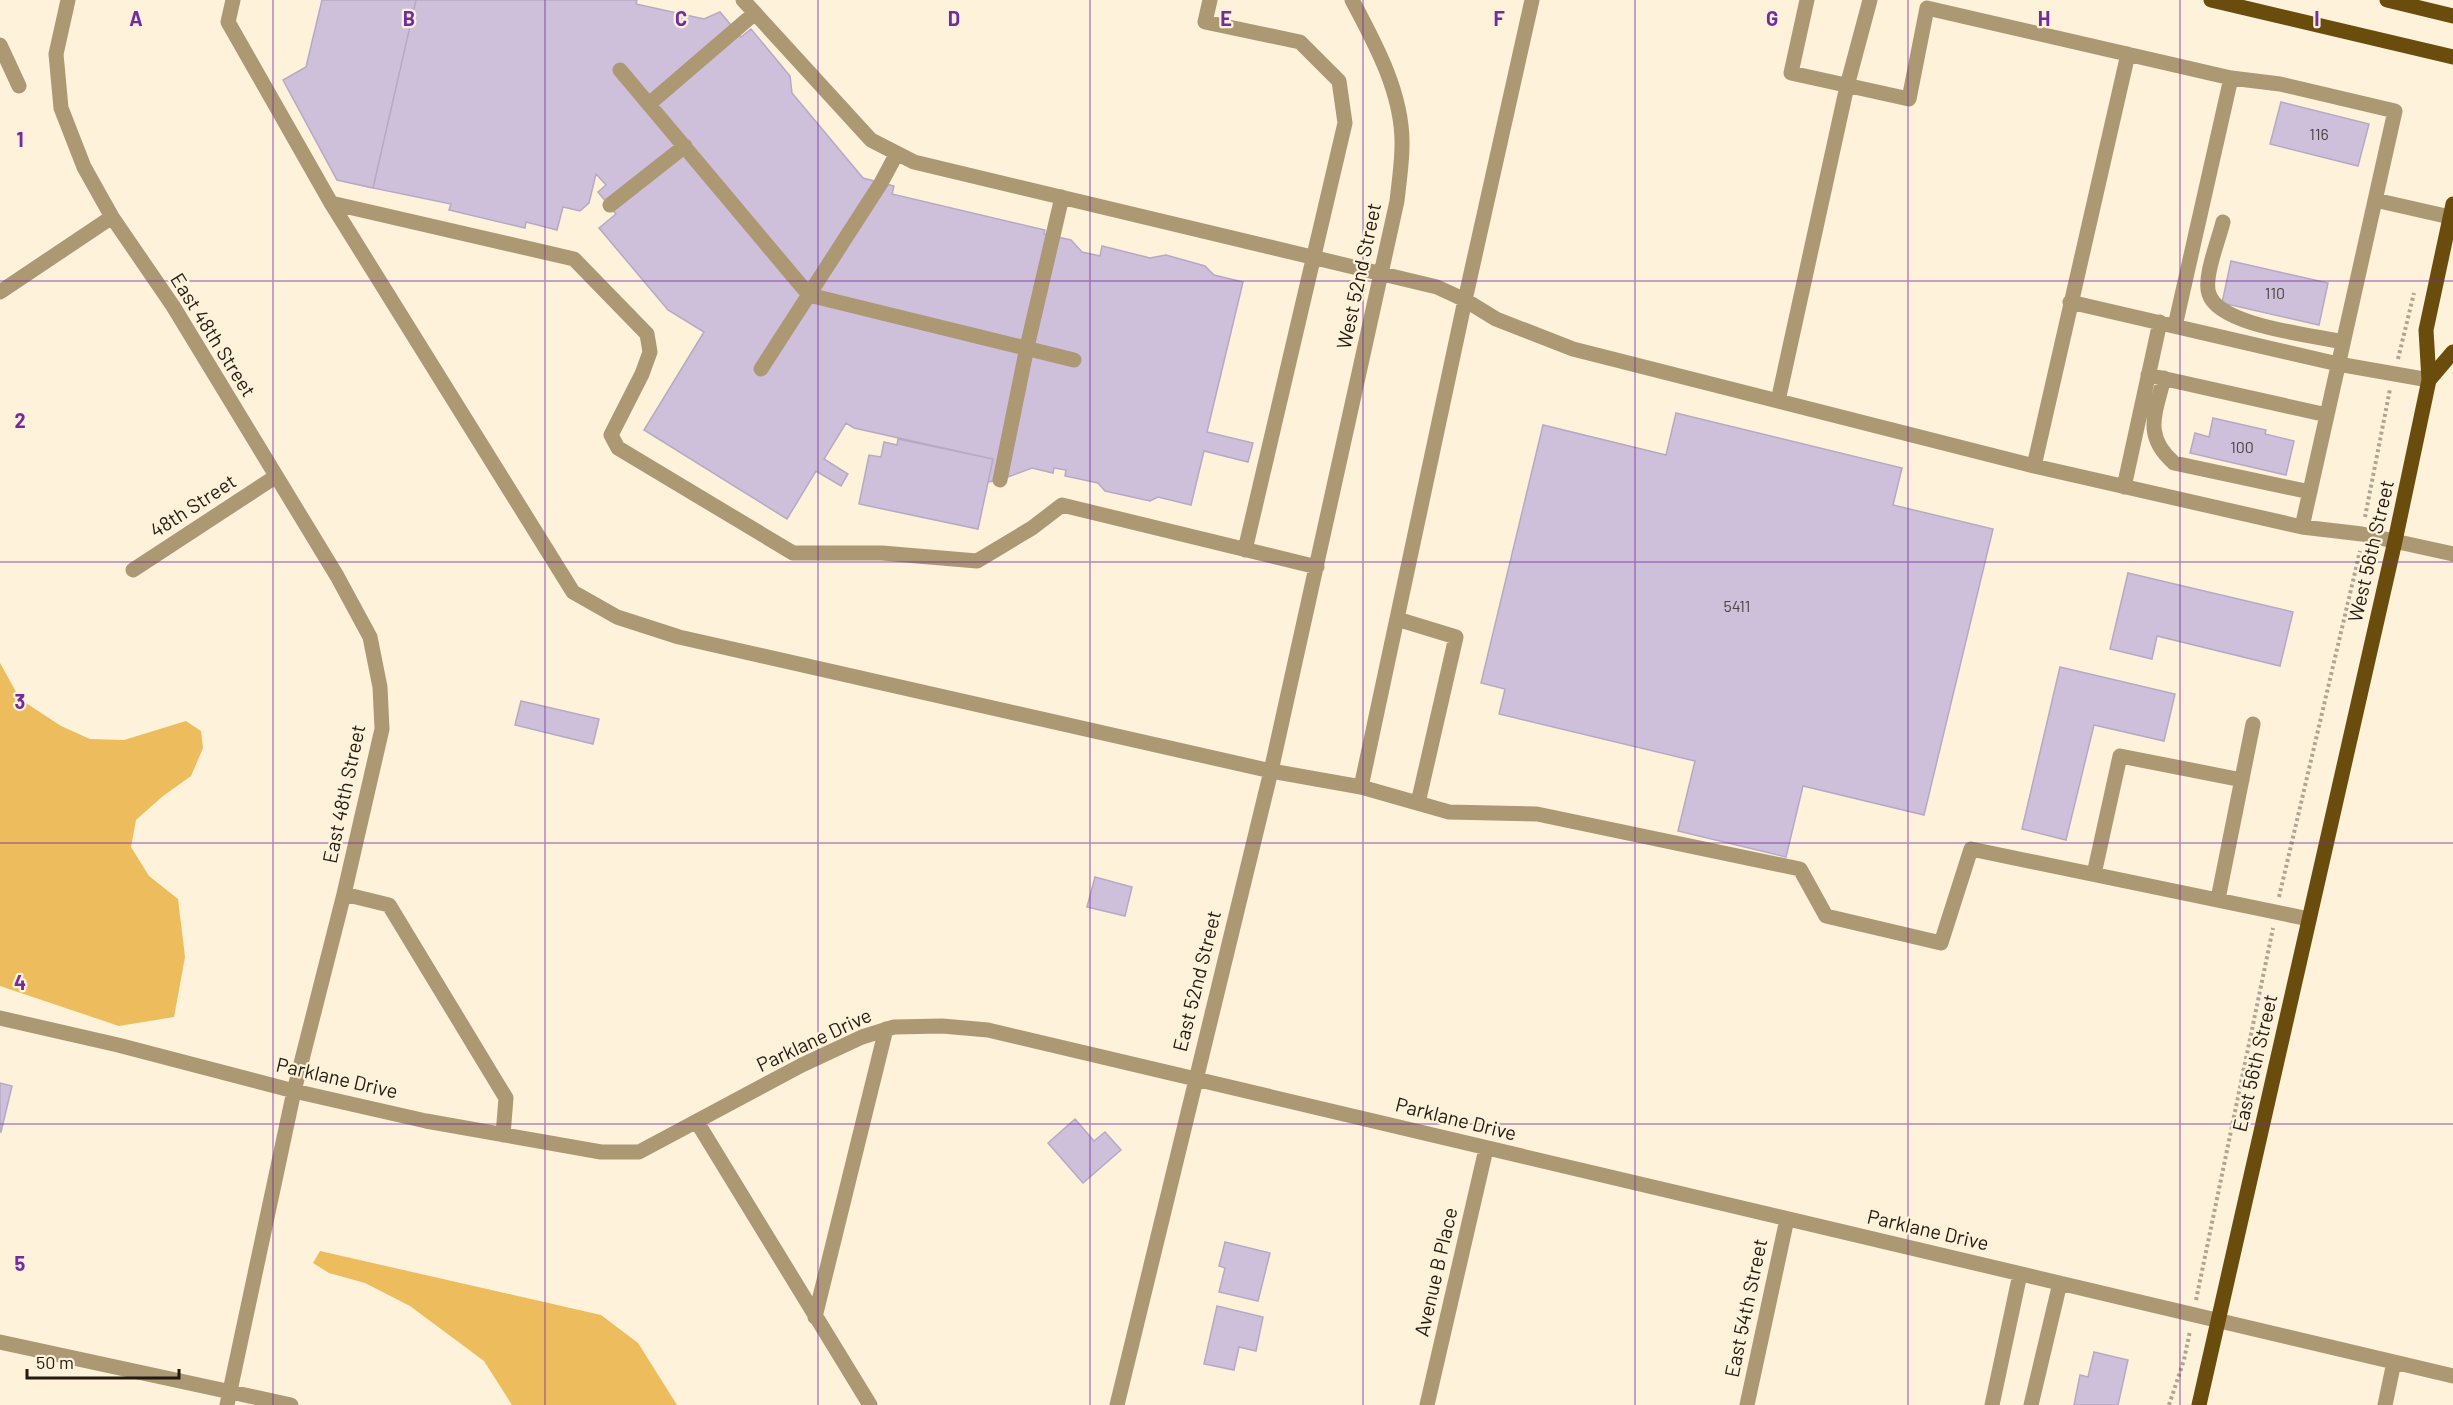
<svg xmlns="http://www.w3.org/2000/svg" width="2453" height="1405" viewBox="0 0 2453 1405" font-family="Barlow,sans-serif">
  <rect width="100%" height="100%" fill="#fef2db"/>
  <path fill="#ecbc5d" d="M 0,663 L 20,699 L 61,726 L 90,739 L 124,740 L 186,721 L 201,731 L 203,748 L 191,776 L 163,796 L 136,820 L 131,847 L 149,876 L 178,899 L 185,957 L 174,1017 L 119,1026 L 0,986 Z
    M 320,1251 L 601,1315 L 638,1343 L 677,1405 L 512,1405 L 484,1361 L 410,1306 L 365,1283 L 329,1273 L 313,1263 Z"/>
  <path fill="#cec0db" stroke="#b7a9c3" stroke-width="1.5" d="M 322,0 L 416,0 L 373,188 L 337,180 L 283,80 L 306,67 Z
    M 416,0 L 637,0 L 636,4 L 704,19 L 720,12 L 741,37 L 751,29 L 790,76 L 792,93 L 863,178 L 894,186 L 892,194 L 1045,230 L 1044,234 L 1071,240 L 1082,252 L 1100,256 L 1102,246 L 1150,258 L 1166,255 L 1205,266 L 1214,275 L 1243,282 L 1207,432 L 1253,443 L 1248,462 L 1204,451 L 1191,505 L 1158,497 L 1150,501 L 1105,491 L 1098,483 L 1065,476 L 1066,470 L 1054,468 L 1053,473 L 1032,468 L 1000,480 L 988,482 L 993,459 L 854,428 L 846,423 L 824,459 L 848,474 L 841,486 L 816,471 L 787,519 L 644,430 L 704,332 L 668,310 L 599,228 L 616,214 L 598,192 L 606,185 L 596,174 L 589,203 L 580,211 L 563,207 L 557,230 L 526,222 L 525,228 L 449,210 L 451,204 L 373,188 Z
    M 2281,102 L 2369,124 L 2358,166 L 2270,144 Z
    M 2231,261 L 2328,283 L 2319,325 L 2222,303 Z
    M 1676,413 L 1902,468 L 1893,505 L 1993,529 L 1924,815 L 1803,786 L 1786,857 L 1678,831 L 1695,761 L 1499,714 L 1505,689 L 1481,683 L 1543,425 L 1666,455 Z
    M 2213,418 L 2266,430 L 2265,434 L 2294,441 L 2286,475 L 2190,453 L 2195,433 L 2209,437 Z
    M 898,439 L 993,459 L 978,529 L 859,504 L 869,455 L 881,457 L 884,442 L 897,445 Z
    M 2128,573 L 2293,612 L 2280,666 L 2157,636 L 2152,659 L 2110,649 Z
    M 2060,667 L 2175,694 L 2164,741 L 2094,725 L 2066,840 L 2022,829 Z
    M 521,701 L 599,719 L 593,744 L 515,725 Z
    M 1095,877 L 1132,887 L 1125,916 L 1087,907 Z
    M 0,1083 L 12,1086 L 1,1132 L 0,1132 Z
    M 1075,1119 L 1094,1141 L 1105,1132 L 1121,1150 L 1083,1183 L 1048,1143 Z
    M 1225,1242 L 1270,1253 L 1258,1301 L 1219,1292 L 1225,1268 L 1219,1266 Z
    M 1217,1306 L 1263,1317 L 1256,1351 L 1239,1347 L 1234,1370 L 1204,1364 Z
    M 2094,1352 L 2128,1360 L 2118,1405 L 2074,1405 L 2080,1375 L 2088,1377 Z"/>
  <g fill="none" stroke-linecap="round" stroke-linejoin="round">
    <path stroke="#afa592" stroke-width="4" stroke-dasharray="3 3" stroke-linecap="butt" d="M 2398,359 L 2414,293
      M 2365,517 L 2390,389
      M 2279,897 L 2360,551
      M 2196,1300 L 2273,928
      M 2169,1405 L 2184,1360 L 2190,1331"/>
    <path stroke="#ac9873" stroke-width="15" d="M 68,0 L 56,54 L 61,108 L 84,167 L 112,217 L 173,306 L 337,576 L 370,637 L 380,687 L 382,729 L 344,894 L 294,1091 L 227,1405
      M 233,0 L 228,22 L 331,203 L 573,592 L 617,617 L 679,637 L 1271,771 L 1361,787 L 1449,812 L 1537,814 L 1800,869 L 1826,916 L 1941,943 L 1971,849 L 2309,919
      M 743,0 L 871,140 L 914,162 L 1437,287 L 1465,300 L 1496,319 L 1573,349 L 2034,466 L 2302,527 L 2362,534 L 2453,554
      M 1210,0 L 1205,22 L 1300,42 L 1339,81 L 1345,123 L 1245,550
      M 1807,0 L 1791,73 L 1909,99 L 1927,8 L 2231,78 L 2280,84 L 2395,111 L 2302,527
      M 0,45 L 19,86
      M 620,70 L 809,295 L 1074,360
      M 649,104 L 755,13
      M 2375,200 L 2450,217
      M 331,203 L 574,259 L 647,334 L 650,352 L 642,374 L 611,435 L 618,448 L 793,553 L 882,553 L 977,561 L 1032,528 L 1062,505 L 1317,567
      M 610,205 L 685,146
      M 2223,222 C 2219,239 2203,278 2209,294 C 2219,326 2313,335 2343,342
      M 0,292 L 112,217
      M 2070,302 L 2338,364 L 2429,380
      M 2175,326 L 2231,78
      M 761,369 L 881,183 L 897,153
      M 2148,375 L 2327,415
      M 2164,378 C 2155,414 2143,436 2174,463 L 2310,492
      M 1778,401 L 1847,86 L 1870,0
      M 2034,466 L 2128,54
      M 1000,480 L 1027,347 L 1062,197
      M 2124,487 L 2160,322
      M 133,570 L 275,477
      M 1397,619 L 1456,637 L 1418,803
      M 1361,787 L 1465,300 L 1532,0
      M 2094,874 L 2120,756 L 2242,780
      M 344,894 L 389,905 L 506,1098 L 503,1135
      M 2218,899 L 2253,724
      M 0,1018 L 118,1045 L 294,1091 L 426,1121 L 601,1152 L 639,1152 L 802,1065 L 862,1037 L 894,1027 L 942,1026 L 988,1030 L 2453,1376
      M 697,1122 L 870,1405
      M 815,1317 L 886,1029
      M 0,1342 L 291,1405
      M 1117,1405 L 1271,771 L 1397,201 C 1399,182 1402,163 1402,145 C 1403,94 1375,43 1352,0
      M 1427,1405 L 1486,1149
      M 1747,1405 L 1787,1219
      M 1992,1405 L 2020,1274
      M 2031,1405 L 2060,1283
      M 2385,1405 L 2394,1362"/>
    <path stroke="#6a4d0c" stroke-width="15" d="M 2211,0 L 2453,57
      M 2387,0 L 2453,16
      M 2429,380 L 2453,352
      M 2199,1405 L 2395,541 L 2429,380 L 2426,330 L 2453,204"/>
  </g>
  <path fill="none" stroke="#742b9f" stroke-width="1.5" stroke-opacity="0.55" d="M 273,0 L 273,1405M 545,0 L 545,1405M 818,0 L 818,1405M 1090,0 L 1090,1405M 1363,0 L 1363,1405M 1635,0 L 1635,1405M 1908,0 L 1908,1405M 2180,0 L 2180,1405M 0,281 L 2453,281M 0,562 L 2453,562M 0,843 L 2453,843M 0,1124 L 2453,1124"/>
  <g text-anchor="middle" stroke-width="4.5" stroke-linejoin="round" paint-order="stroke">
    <g font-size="16" fill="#4c4444">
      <text x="2319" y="140">116</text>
      <text x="2275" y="299">110</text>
      <text x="2242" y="453">100</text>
      <text x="1737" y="612">5411</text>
    </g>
    <g font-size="20" fill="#211b11" stroke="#fef2db">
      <text transform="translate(1359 276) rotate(-78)" y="7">West 52nd Street</text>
      <text transform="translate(213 335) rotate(58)" y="7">East 48th Street</text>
      <text transform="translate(193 506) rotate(-33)" y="7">48th Street</text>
      <text transform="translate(2371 551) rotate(-77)" y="7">West 56th Street</text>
      <text transform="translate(344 794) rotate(-78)" y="7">East 48th Street</text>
      <text transform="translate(1197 981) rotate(-76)" y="7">East 52nd Street</text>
      <text transform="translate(814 1040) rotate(-25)" y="7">Parklane Drive</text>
      <text transform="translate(2255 1063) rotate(-77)" y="7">East 56th Street</text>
      <text transform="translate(337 1078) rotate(13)" y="7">Parklane Drive</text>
      <text transform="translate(1456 1119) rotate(14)" y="7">Parklane Drive</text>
      <text transform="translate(1928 1230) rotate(13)" y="7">Parklane Drive</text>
      <text transform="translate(1436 1272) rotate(-77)" y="7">Avenue B Place</text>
      <text transform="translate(1746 1308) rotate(-78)" y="7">East 54th Street</text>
    </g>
  </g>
  <g font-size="20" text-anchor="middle" font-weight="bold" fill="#742b9f" stroke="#fef2db" stroke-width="4.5" stroke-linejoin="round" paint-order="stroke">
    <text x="136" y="26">A</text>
    <text x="409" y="26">B</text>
    <text x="681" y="26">C</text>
    <text x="954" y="26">D</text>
    <text x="1226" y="26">E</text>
    <text x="1499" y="26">F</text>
    <text x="1772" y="26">G</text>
    <text x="2044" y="26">H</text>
    <text x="2317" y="26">I</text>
    <text x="20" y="147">1</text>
    <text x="20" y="428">2</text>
    <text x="20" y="709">3</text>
    <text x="20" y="990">4</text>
    <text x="20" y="1271">5</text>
  </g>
  <path d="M27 1369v9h152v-9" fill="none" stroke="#211b11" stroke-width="3"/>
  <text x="36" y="1369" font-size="18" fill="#211b11" stroke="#fef2db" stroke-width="4.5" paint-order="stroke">50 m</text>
</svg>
